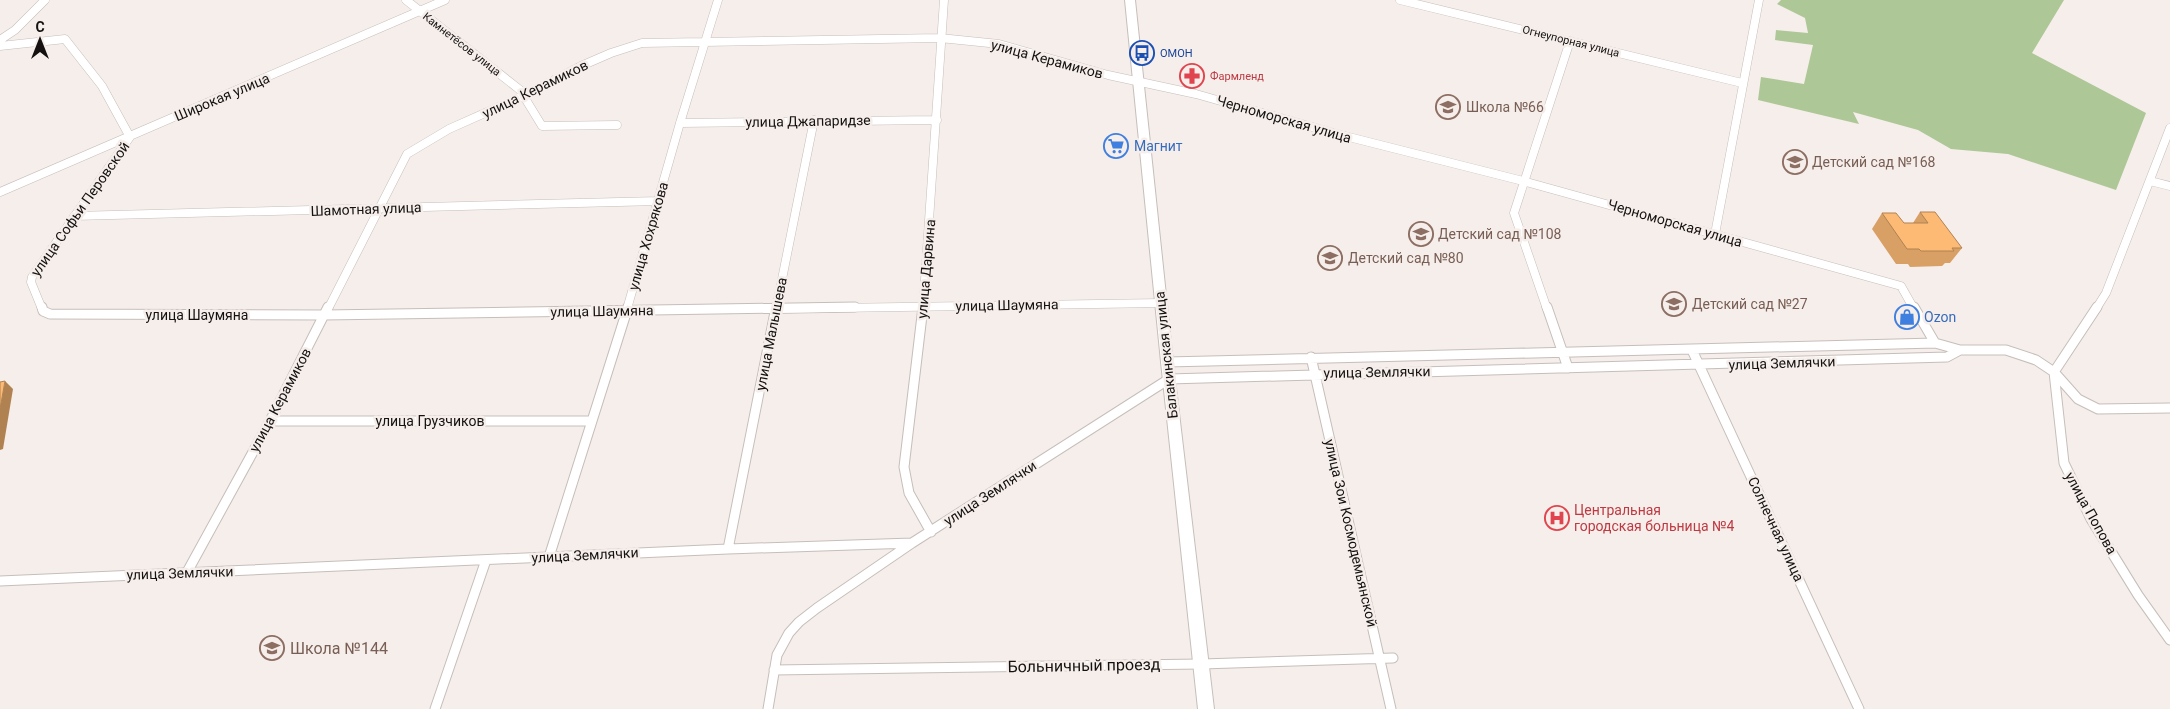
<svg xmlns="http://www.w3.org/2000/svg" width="2170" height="709" viewBox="0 0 2170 709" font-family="Roboto,sans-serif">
  <rect width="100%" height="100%" fill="#f6eeeb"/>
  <path fill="#aec797" d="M 1781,0 L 2064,0 L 2032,53 L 2146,113 L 2116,190 L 2008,154 L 1951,149 L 1918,130 L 1853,112 L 1859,124 L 1758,100 L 1761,77 L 1804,84 L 1813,45 L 1775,40 L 1776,30 L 1808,33 L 1805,18 L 1777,4 Z"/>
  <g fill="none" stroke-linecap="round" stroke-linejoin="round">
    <defs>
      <path id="street-far1" d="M 406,0 L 520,90 L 542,126 L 617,125
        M 1400,0 L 1742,83
        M 0,40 L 15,30 L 45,0
        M 0,46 L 65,39 L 102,86 L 130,137 L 32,277 L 31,282 L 42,309
        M 680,123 L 937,120
        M 2150,181 L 2170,186
        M 0,192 L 445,0
        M 74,216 L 659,201
        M 1715,234 L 1759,0
        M 328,309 L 407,154 L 449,129 L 523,96 L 581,66 L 611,53 L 642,43 L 940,38 L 999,44 L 1108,75 L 1196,94 L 1337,134 L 1523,181 L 1901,286 L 1914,309
        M 627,309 L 680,123 L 718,0
        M 768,309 L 1161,303
        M 776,309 L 814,120
        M 923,309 L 944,0
        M 1547,309 L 1514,213 L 1570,41
        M 2096,309 L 2106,293 L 2170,128"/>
      <path id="street" d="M 42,307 L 43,311 L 50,314 L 324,315 L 855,307
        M 923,307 L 904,467 L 909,493 L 931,532
        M 1547,307 L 1568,368
        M 1914,307 L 1935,343
        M 2097,307 L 2054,372 L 2064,463 L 2091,519 L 2138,595 L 2170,640
        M 1692,350 L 1859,709
        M 1311,357 L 1391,709
        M 1167,362 L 1935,343 L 1960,350 L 2006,350 L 2036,360 L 2054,372 L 2078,399 L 2098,409 L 2170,408
        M 270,421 L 591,421
        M 728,549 L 776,307
        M 549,557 L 628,307
        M 186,574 L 270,421 L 328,307
        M 0,581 L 728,549 L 912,543 L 1169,379 L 1947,357 L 1960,350
        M 774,670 L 1202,664 L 1393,658
        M 435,709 L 486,560
        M 768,709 L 777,655 L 789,633 L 799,622 L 817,608 L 912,543"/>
      <path id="secondary" d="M 1125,0 L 1135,0 L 1173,362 L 1214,709 L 1198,709 L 1161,362 Z"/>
    </defs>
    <use href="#street-far1" stroke="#c6beba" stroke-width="9"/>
    <use href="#street" stroke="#c6beba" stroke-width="11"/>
    <use href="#secondary" stroke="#c6beba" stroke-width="2"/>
    <use href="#street-far1" stroke="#fff" stroke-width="8"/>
    <use href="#street" stroke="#fff" stroke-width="9"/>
    <use href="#secondary" fill="#fff" fill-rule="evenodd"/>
  </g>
  <path fill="#d9a065" d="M 1920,212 L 1962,248 L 1950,263 L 1945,263 L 1942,266 L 1910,267 L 1908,264 L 1896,264 L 1872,229 L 1882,213 L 1904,223 L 1913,223 Z"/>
  <path fill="#b08252" d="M 5,381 L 13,389 L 3,449 L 0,450 L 0,409 Z"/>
  <path fill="#fcba75" stroke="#b08252" d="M 1920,212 L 1935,212 L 1962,248 L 1952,248 L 1954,251 L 1921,251 L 1919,249 L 1907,249 L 1882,213 L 1896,213 L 1904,223 L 1928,223 Z
    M 5,381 L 0,409 L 0,382 Z"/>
  <defs>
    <symbol id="bus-ring" viewBox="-11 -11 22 22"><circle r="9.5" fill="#f6eeeb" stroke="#1a4fb4" stroke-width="1.5"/><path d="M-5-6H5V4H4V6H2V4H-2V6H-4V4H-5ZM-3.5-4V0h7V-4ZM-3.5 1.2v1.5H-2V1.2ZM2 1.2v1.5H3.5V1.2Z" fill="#1a4fb4"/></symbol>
    <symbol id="pharmacy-ring" viewBox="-11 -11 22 22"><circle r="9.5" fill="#f6eeeb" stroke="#e0444e" stroke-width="1.5"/><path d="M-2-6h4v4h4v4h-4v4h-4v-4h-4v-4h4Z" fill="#e0444e"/></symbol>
    <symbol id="school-ring" viewBox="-11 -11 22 22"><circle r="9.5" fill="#f6eeeb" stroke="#8d6e63" stroke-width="1.5"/><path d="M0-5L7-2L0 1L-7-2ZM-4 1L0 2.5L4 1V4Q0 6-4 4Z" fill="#8d6e63"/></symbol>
    <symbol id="supermarket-ring" viewBox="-11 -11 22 22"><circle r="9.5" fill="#f6eeeb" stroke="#3f7fe0" stroke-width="1.5"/><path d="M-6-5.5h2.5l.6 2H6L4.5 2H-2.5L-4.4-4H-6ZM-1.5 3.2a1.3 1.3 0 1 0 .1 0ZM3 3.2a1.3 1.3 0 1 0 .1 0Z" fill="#3f7fe0"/></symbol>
    <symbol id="shop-ring" viewBox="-11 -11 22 22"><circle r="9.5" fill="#f6eeeb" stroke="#3f7fe0" stroke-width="1.5"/><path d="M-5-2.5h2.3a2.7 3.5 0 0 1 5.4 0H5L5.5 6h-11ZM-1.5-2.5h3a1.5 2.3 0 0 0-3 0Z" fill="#3f7fe0"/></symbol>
    <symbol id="hospital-ring" viewBox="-11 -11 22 22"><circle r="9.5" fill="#f6eeeb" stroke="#e0444e" stroke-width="1.5"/><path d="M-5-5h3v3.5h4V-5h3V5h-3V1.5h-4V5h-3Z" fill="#e0444e"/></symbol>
  </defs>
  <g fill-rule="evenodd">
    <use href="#bus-ring" x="1128" y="39" width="28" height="28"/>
    <use href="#pharmacy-ring" x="1178" y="62" width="28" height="28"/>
    <use href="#school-ring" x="1434" y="93" width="28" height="28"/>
    <use href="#supermarket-ring" x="1102" y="132" width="28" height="28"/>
    <use href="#school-ring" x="1781" y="148" width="28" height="28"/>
    <use href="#school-ring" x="1407" y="220" width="28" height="28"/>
    <use href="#school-ring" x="1316" y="244" width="28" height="28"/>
    <use href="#school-ring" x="1660" y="290" width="28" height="28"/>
    <use href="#shop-ring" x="1893" y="303" width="28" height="28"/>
    <use href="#hospital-ring" x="1543" y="504" width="28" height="28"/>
    <use href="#school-ring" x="258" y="634" width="28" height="28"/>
  </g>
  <g text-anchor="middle" stroke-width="5" stroke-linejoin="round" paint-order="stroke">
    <g font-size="11" fill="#141110" stroke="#f6eeeb">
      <text transform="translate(1571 41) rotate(14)" y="4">Огнеупорная улица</text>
      <text transform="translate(462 44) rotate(38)" y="4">Камнетёсов улица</text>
    </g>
    <g font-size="11" fill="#164399" stroke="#f6eeeb" text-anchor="start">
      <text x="1160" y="57">ОМОН</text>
    </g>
    <g font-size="11" fill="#be3a42" stroke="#f6eeeb" text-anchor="start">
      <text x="1210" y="80">Фармленд</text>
    </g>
    <g font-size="14" fill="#141110" stroke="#f6eeeb">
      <text transform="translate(1047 59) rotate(15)" y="5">улица Керамиков</text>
      <text transform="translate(535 89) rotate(-26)" y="5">улица Керамиков</text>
      <text transform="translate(222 97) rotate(-23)" y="5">Широкая улица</text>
      <text transform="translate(1284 119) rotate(16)" y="5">Черноморская улица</text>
      <text transform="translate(808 121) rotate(-1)" y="5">улица Джапаридзе</text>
      <text transform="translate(80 209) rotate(-55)" y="5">улица Софьи Перовской</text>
      <text transform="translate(366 209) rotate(-2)" y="5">Шамотная улица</text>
      <text transform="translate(1675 223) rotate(16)" y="5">Черноморская улица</text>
      <text transform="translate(648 236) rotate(-74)" y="5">улица Хохрякова</text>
      <text transform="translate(926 269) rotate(-85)" y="5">улица Дарвина</text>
      <text transform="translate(1007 305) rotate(-1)" y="5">улица Шаумяна</text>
      <text transform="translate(602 311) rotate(-1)" y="5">улица Шаумяна</text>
      <text x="197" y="320">улица Шаумяна</text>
      <text transform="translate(771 334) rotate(-79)" y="5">улица Малышева</text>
      <text transform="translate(1166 355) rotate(-96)" y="5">Балакинская улица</text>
      <text transform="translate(1782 363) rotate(-2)" y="5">улица Землячки</text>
      <text transform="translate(1377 372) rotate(-1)" y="5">улица Землячки</text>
      <text transform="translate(280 400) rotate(-62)" y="5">улица Керамиков</text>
      <text x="430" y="426">улица Грузчиков</text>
      <text transform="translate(990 493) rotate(-33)" y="5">улица Землячки</text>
      <text transform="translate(2091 513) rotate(61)" y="5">улица Попова</text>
      <text transform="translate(1776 529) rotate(65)" y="5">Солнечная улица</text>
      <text transform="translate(1351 533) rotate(77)" y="5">улица Зои Космодемьянской</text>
      <text transform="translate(585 555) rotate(-3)" y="5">улица Землячки</text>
      <text transform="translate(180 573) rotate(-2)" y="5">улица Землячки</text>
    </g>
    <g font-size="14" fill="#785e54" stroke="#f6eeeb" text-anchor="start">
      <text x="1466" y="112">Школа №66</text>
      <text x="1812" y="167">Детский сад №168</text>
      <text x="1438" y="239">Детский сад №108</text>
      <text x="1348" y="263">Детский сад №80</text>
      <text x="1692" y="309">Детский сад №27</text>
    </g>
    <g font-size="14" fill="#366cbe" stroke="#f6eeeb" text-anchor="start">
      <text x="1134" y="151">Магнит</text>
      <text x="1924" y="322">Ozon</text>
    </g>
    <g font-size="14" fill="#be3a42" stroke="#f6eeeb" text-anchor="start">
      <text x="1574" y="515">Центральная<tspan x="1574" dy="16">городская больница №4</tspan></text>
    </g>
    <g font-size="16" fill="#785e54" stroke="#f6eeeb" text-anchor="start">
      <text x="290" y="654">Школа №144</text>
    </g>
    <g font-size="16" fill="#141110" stroke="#f6eeeb">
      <text transform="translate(1084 665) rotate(-1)" y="6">Больничный проезд</text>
    </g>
  </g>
  <g transform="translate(40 40)" stroke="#f6eeeb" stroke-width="4" paint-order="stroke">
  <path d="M0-4L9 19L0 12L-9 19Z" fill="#141110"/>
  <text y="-8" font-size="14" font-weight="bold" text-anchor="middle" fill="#141110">С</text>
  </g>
</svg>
